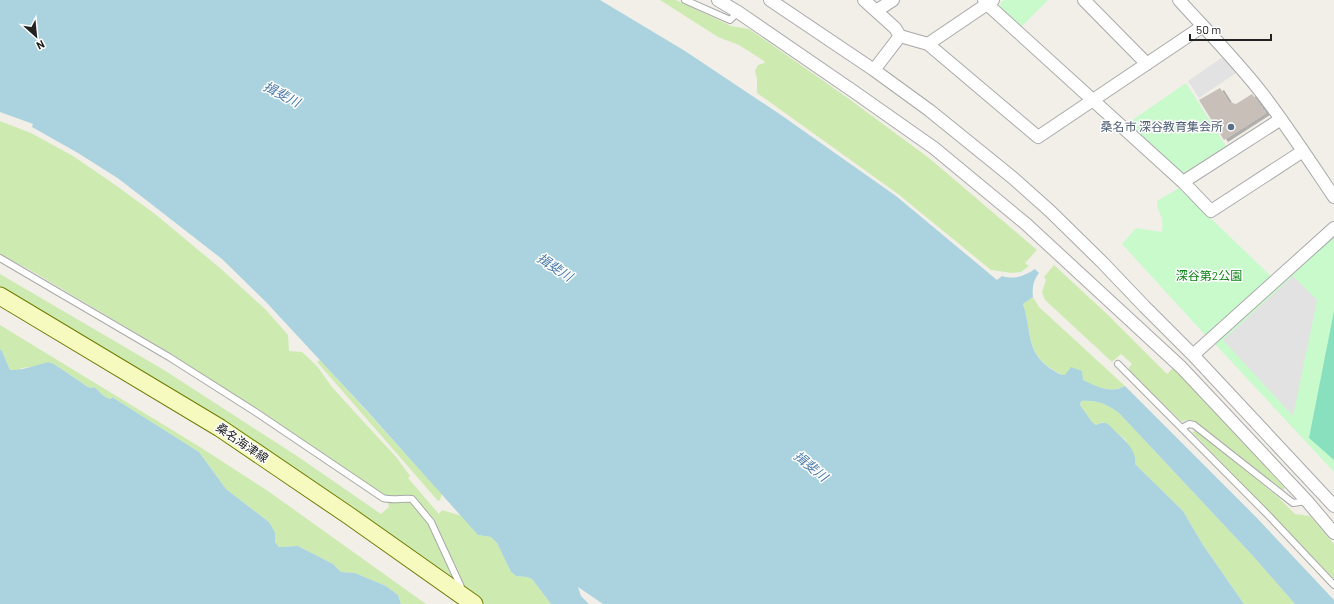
<svg xmlns="http://www.w3.org/2000/svg" width="1334" height="604" viewBox="0 0 1334 604" font-family="Barlow,'Noto Sans JP',sans-serif">
  <defs>
    <filter id="shadow"><feDropShadow dx="4" dy="2" stdDeviation="0" flood-color="#0004"/></filter>
  </defs>
  <rect width="100%" height="100%" fill="#f2efe9"/>
  <path fill="#cdebb0" d="M 660,0 L 676,0 L 731,26 L 749,29 L 845,96 L 929,158 L 1037,250 L 1025,263 L 1029,266 L 1021,272 L 1012,273 L 991,270 L 898,194 L 757,93 L 757,79 L 755,71 L 758,65 L 765,63 L 764,61 L 739,45 L 718,37 Z
    M 0,121 L 31,133 L 73,156 L 114,184 L 155,214 L 220,268 L 266,310 L 288,335 L 289,351 L 302,352 L 317,366 L 332,387 L 362,420 L 397,458 L 410,476 L 408,478 L 439,514 L 442,510 L 462,516 L 478,535 L 491,537 L 497,543 L 511,572 L 516,576 L 527,577 L 532,579 L 551,604 L 485,604 L 466,591 L 462,583 L 457,579 L 450,580 L 0,290 L 0,274 L 164,370 L 297,456 L 381,514 L 389,507 L 386,496 L 307,444 L 258,409 L 206,378 L 173,355 L 30,270 L 0,254 Z
    M 1054,265 L 1108,315 L 1167,374 L 1173,368 L 1285,488 L 1283,490 L 1195,421 L 1186,420 L 1182,422 L 1129,371 L 1129,367 L 1132,364 L 1121,354 L 1112,362 L 1045,300 L 1042,292 L 1046,280 L 1044,277 Z
    M 1033,297 L 1039,307 L 1125,386 C 1105,396 1086,382 1069,371 L 1066,376 C 1059,374 1055,371 1049,367 C 1026,351 1031,328 1023,304 Z
    M 0,325 L 200,447 L 268,491 L 426,604 L 401,604 L 398,595 L 386,586 L 355,573 L 341,572 L 333,564 L 298,546 L 279,547 L 275,542 L 275,535 L 269,522 L 226,489 L 199,452 L 112,397 L 111,399 C 103,398 100,391 94,387 L 92,388 L 88,387 L 54,364 L 22,368 L 17,371 L 10,370 L 2,351 L 0,349 Z
    M 320,360 L 442,494 L 440,500 L 438,501 L 317,362 Z
    M 1081,401 C 1098,400 1106,404 1119,413 L 1253,556 L 1295,604 L 1244,604 L 1203,545 L 1183,511 L 1135,464 L 1126,440 L 1103,422 L 1096,425 L 1092,422 L 1080,405 Z
    M 1196,431 L 1277,496 L 1295,514 L 1310,516 L 1334,544 L 1334,579 L 1192,432 Z"/>
  <path fill="#c8facc" d="M 1004,0 L 1048,0 L 1020,28 L 999,10 L 1001,2 Z
    M 1186,83 L 1226,146 L 1182,174 L 1128,123 Z
    M 1179,188 L 1272,277 L 1207,337 L 1122,244 L 1136,228 L 1161,232 C 1166,219 1157,213 1157,201 Z
    M 1334,236 L 1334,472 L 1214,343 Z"/>
  <path fill="#88e0be" d="M 1334,311 L 1334,460 L 1309,438 Z"/>
  <path fill="#e2e2e2" d="M 1223,57 L 1236,73 L 1199,98 L 1188,81 Z
    M 1293,276 L 1317,300 L 1293,416 L 1223,340 Z"/>
  <path fill="#aad3df" d="M 0,0 L 600,0 L 685,51 L 781,115 L 896,196 L 997,280 L 1002,276 C 1015,280 1024,276 1035,269 L 1039,273 C 1033,281 1032,288 1033,297 L 1023,304 C 1032,331 1025,351 1051,369 C 1057,372 1059,375 1065,375 L 1071,367 L 1082,371 L 1083,380 C 1098,387 1110,394 1125,386 L 1256,517 L 1334,600 L 1334,604 L 1295,604 L 1253,556 L 1119,413 C 1106,404 1098,400 1081,401 L 1080,405 L 1092,422 L 1096,425 C 1099,424 1102,422 1105,423 C 1110,424 1113,430 1117,433 C 1126,441 1137,451 1135,464 L 1183,511 L 1203,545 L 1244,604 L 603,604 L 578,587 L 581,596 L 589,604 L 551,604 L 532,579 L 527,577 L 516,576 L 511,572 L 497,543 L 491,537 L 478,535 L 368,412 L 266,302 L 222,259 L 119,179 L 78,153 L 32,127 L 33,124 L 0,112 Z
    M 0,349 L 2,351 L 10,370 C 21,371 37,365 48,362 L 54,364 L 88,387 L 92,388 L 94,387 C 100,391 103,398 111,399 L 112,397 L 199,452 L 226,489 L 269,522 L 275,533 L 275,542 L 279,547 L 298,546 L 333,564 L 341,572 L 355,573 L 386,586 L 398,595 L 401,604 L 0,604 Z"/>
  <path fill="#c7bfb8" filter="url(#shadow)" d="M 1220,88 L 1229,102 L 1236,104 L 1252,94 L 1266,113 L 1224,140 L 1199,100 Z"/>
  <g fill="none" stroke-linecap="round" stroke-linejoin="round">
    <defs>
      <path id="lane" d="M 685,0 L 730,20 L 738,12
        M 0,258 L 169,357 L 257,413 L 383,498 C 392,501 402,498 412,499 L 431,522 L 461,587 L 460,590
        M 1118,364 L 1268,515 L 1334,585
        M 1182,428 L 1189,424 L 1194,425 L 1293,503 L 1307,501"/>
      <path id="street" d="M 718,0 L 738,12 L 853,91 L 934,148 L 1026,224 L 1181,367 L 1307,501 L 1334,533
        M 770,0 L 874,70 L 929,110 L 1013,178 L 1050,211 L 1102,262 L 1145,307 L 1193,355 L 1334,506
        M 864,0 L 895,28 L 900,36 L 928,44 L 993,0
        M 984,0 L 987,4 L 1183,182 L 1211,211 L 1303,151
        M 1084,0 L 1147,64
        M 1179,0 C 1208,32 1238,62 1264,96 C 1289,129 1311,163 1334,197
        M 876,11 L 893,0
        M 928,44 L 1038,137 L 1203,26
        M 874,70 L 900,36
        M 1183,182 L 1281,119
        M 1193,355 L 1334,228"/>
      <path id="secondary" d="M 0,296 L 220,428 L 348,515 L 474,604"/>
    </defs>
    <use href="#lane" stroke="#a9a9a9" stroke-width="8"/>
    <use href="#street" stroke="#a9a9a9" stroke-width="14"/>
    <use href="#secondary" stroke="#707d05" stroke-width="19"/>
    <use href="#lane" stroke="#fff" stroke-width="6"/>
    <use href="#street" stroke="#fff" stroke-width="12"/>
    <use href="#secondary" stroke="#f7fabf" stroke-width="17"/>
  </g>
  <circle fill="#5c6f8a" stroke="#fff" stroke-width="1.5" cx="1231" cy="127" r="4"/>
  <g text-anchor="middle" stroke-width="3" stroke-linejoin="round" paint-order="stroke">
    <g font-size="12" fill="#4e5e75" stroke="#fff" text-anchor="end">
      <text x="1223" y="131">桑名市 深谷教育集会所</text>
    </g>
    <g font-size="12" fill="#0c8416" stroke="#fff">
      <text x="1209" y="280">深谷第2公園</text>
    </g>
    <g font-size="12" fill="#222" stroke="#fff">
      <text transform="translate(242 443) rotate(34)" y="4">桑名海津線</text>
    </g>
    <g font-size="13" font-style="italic" fill="#4a7aab" stroke="#fff">
      <text transform="translate(282 94) rotate(27)" y="5">揖斐川</text>
      <text transform="translate(555 267) rotate(33)" y="5">揖斐川</text>
      <text transform="translate(811 466) rotate(39)" y="5">揖斐川</text>
    </g>
  </g>
  <g transform="translate(36 36) rotate(153)" stroke="#ffffff" stroke-width="3" paint-order="stroke">
  <path d="M0-3L7 15L0 10L-7 15Z" fill="#222222"/>
  <text y="-6" font-size="11" font-weight="bold" text-anchor="middle" fill="#222222">N</text>
  </g>
  <path d="M1190 34v6h81v-6" fill="none" stroke="#222222" stroke-width="2"/>
  <text x="1196" y="34" font-size="12" fill="#222222" stroke="#ffffff" stroke-width="3" paint-order="stroke">50 m</text>
</svg>
